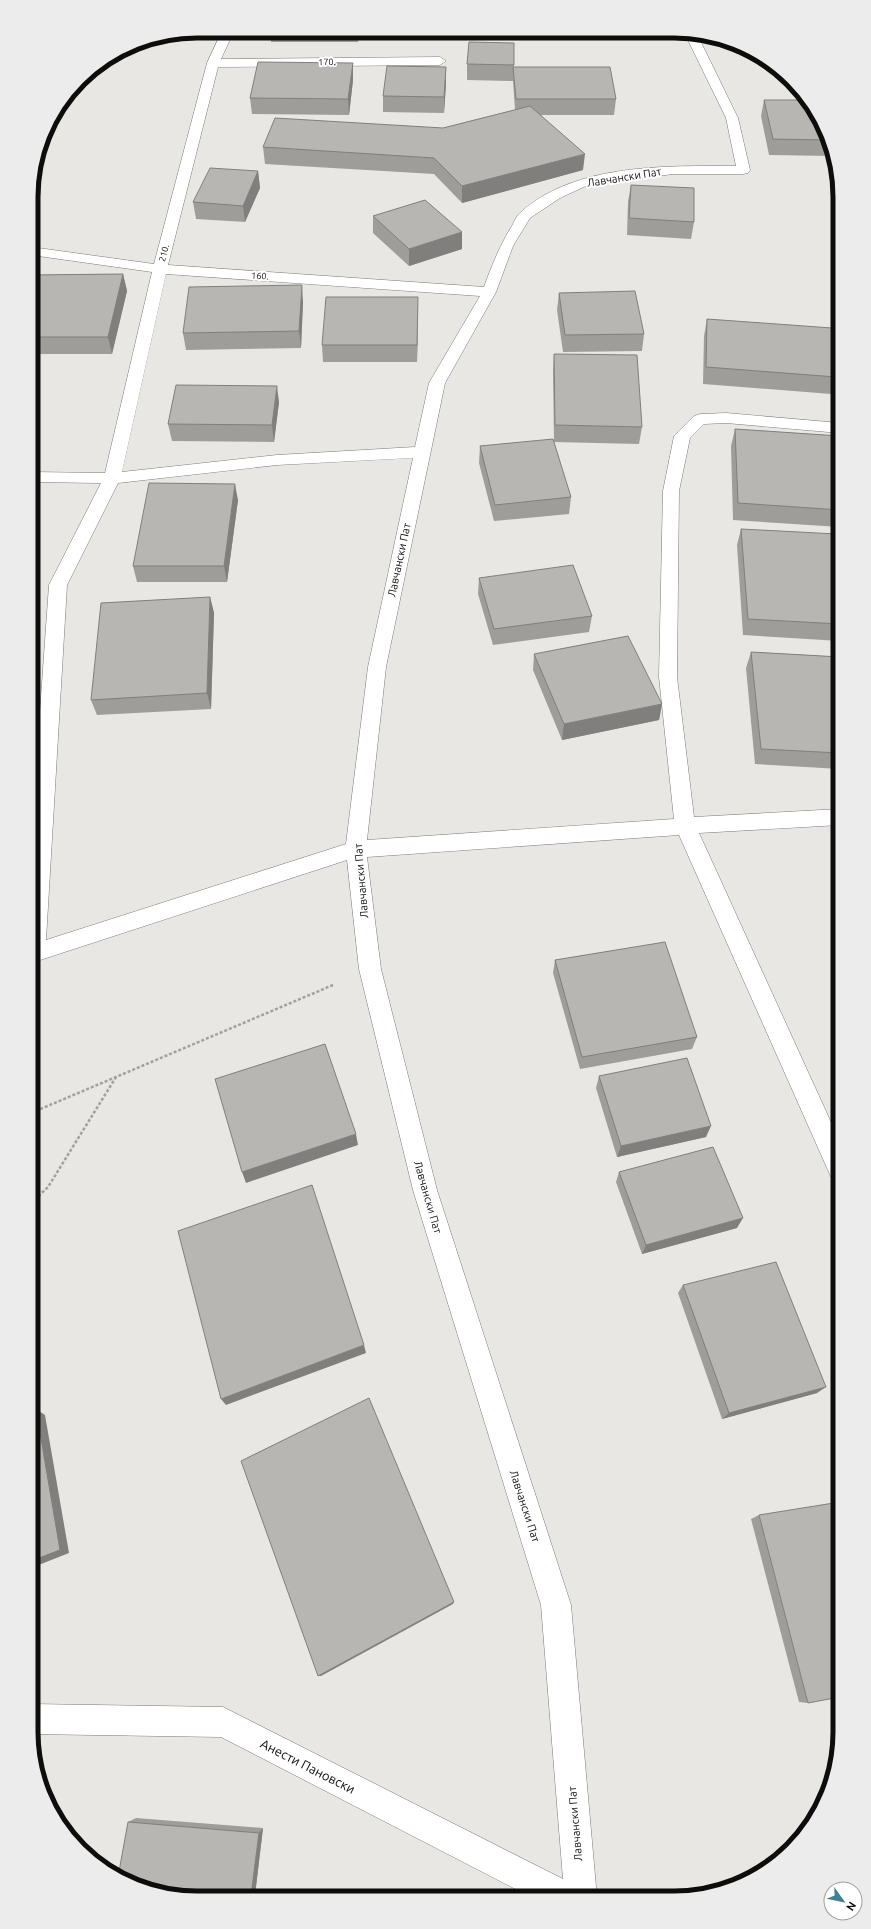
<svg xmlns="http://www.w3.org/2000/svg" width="871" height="1929" viewBox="0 0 871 1929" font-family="Ubuntu,sans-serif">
  <rect width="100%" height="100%" fill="#e9e7e4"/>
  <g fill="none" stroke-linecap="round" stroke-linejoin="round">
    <defs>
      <path id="minor" d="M 222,31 L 234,31 L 221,59 L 440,57 L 446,61 L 440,65 L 218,67 L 168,265 L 484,287 C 492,265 500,245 513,224 C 515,220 517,215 521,212 C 576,163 667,166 736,166 L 726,118 L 685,34 L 697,34 L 738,118 L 750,170 L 748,173 L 743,174 L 673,174 L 588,185 L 560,198 L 530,218 L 513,246 L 496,292 L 445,383 L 386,667 L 367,840 L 674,819 L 659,677 L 663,491 L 674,436 L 694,416 L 700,414 L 726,413 L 840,423 L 840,433 L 726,423 L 704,424 L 690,438 L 679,491 L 677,677 L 694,817 L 840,809 L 840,825 L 699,833 L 840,1142 L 840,1180 L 831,1177 L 679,835 L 367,857 L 381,969 L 437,1190 L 571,1605 L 597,1898 L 531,1897 L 221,1737 L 31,1734 L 31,1704 L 223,1707 L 563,1879 L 541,1605 L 413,1190 L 359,969 L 347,860 L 31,963 L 31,838 L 49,585 L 101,483 L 31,482 L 31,472 L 105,473 L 152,272 L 31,255 L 31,247 L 154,264 L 207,63 ZM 166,274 L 480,296 L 429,383 L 415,447 L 277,455 L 122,472 ZM 413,458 L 368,667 L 346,844 L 46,940 L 67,585 L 118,483 L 277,465 Z"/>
    </defs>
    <use href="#minor" stroke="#7c7a77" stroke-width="1"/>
    <path stroke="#a3a19f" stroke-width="2.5" stroke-dasharray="3 2" stroke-linecap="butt" d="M 31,1113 L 333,985
      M 31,1203 L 48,1187 L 116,1077"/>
    <use href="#minor" fill="#fff" fill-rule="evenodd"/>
  </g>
  <path fill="#9e9d9a" d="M 270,31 L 359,32 L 358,42 L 271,42 Z
    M 392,32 L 447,33 L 447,39 L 392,40 Z
    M 514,43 L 514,67 L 616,99 L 614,115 L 541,115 L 583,170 L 462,203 L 434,174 L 265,164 L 263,147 L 443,128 L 515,110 L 513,81 L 467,80 L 467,64 Z
    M 353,63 L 353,80 L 349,115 L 252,114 L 250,98 Z
    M 446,67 L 446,83 L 444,113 L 383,112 L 383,96 Z
    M 764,100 L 818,114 L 834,154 L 835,156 L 769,155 L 761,116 Z
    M 258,171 L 260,188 L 245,222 L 196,219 L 193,202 Z
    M 631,185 L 694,222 L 691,239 L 627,235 L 628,202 Z
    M 373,216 L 462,232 L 462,249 L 409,266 L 373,233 Z
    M 123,274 L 127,291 L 112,354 L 31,354 L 31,275 Z
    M 559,293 L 644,334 L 642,351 L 563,352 L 557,310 Z
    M 303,302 L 301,348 L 186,350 L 183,333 Z
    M 418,313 L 417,362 L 323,362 L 322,345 Z
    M 707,319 L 836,377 L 831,394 L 703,384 L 704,336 Z
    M 554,354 L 642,427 L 639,444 L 554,442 L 553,370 Z
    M 279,402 L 274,442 L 172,441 L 168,424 Z
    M 735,429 L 840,436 L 840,527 L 733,520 L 731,446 Z
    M 480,446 L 571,497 L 569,514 L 494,521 L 479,463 Z
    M 238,500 L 227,582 L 137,582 L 133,566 Z
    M 741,529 L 840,556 L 840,641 L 743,635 L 737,545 Z
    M 479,578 L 592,616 L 589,632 L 493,645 L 478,594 Z
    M 210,597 L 214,613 L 211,709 L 97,715 L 91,700 Z
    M 751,652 L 840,657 L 840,769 L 755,764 L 746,668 Z
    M 534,654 L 662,704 L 659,720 L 562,740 L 533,670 Z
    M 555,960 L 697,1037 L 692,1049 L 580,1069 L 553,973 Z
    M 599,1076 L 706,1137 L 617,1157 L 596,1088 Z
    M 619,1172 L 737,1228 L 642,1254 L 616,1182 Z
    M 683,1285 L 817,1393 L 722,1419 L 678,1293 Z
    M 759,1515 L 808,1703 L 799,1702 L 751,1519 Z
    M 136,1818 L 263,1828 L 255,1895 L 165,1895 L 128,1822 Z"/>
  <path fill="#817f7d" d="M 357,32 L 359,32 L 358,42 Z
    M 353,63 L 353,80 L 349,115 L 348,99 Z
    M 446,67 L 446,83 L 444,113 L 444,97 Z
    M 585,154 L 583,170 L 462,203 L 462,186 Z
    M 258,171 L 260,188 L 245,222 L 243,206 Z
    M 462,232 L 462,249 L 409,266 L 409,249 Z
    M 123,274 L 127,291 L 112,354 L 108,337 Z
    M 302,285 L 303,302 L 301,348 L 299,331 Z
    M 418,297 L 418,313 L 417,362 L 417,345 Z
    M 277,386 L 279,402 L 274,442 L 272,425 Z
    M 235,484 L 238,500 L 227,582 L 224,566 Z
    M 210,597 L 214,613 L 211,709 L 207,693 Z
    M 662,704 L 659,720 L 562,740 L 564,724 Z
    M 711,1126 L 706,1137 L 617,1157 L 621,1146 Z
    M 356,1134 L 358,1145 L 246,1183 L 242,1172 Z
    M 743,1218 L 737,1228 L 642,1254 L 646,1245 Z
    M 364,1345 L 366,1353 L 226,1405 L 221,1399 Z
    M 826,1387 L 817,1393 L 722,1419 L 729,1413 Z
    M 36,1409 L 45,1415 L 69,1553 L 31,1568 Z
    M 454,1602 L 453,1604 L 321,1676 L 318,1676 Z
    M 263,1828 L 255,1895 L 251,1895 L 259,1833 Z"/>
  <path fill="#b8b6b3" stroke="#817f7d" d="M 469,42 L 514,43 L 514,65 L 467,64 Z
    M 258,62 L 353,63 L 348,99 L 250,98 Z
    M 387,66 L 446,67 L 444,97 L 383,96 Z
    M 513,67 L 610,67 L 616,99 L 516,99 Z
    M 764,100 L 806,100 L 818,114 L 828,140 L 773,139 Z
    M 530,106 L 585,154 L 462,186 L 434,158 L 263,147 L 275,118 L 443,128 Z
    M 210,168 L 258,171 L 243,206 L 193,202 Z
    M 631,185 L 694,188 L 694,222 L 629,218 Z
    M 425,200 L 462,232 L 409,249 L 373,216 Z
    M 123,274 L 108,337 L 31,337 L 31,275 Z
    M 302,285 L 299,331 L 183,333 L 189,287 Z
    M 635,291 L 644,334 L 565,335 L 559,293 Z
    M 326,297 L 418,297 L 417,345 L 322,345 Z
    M 707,319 L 832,328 L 836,377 L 706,367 Z
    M 554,354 L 637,355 L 642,427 L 555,425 Z
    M 176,385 L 277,386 L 272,425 L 168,424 Z
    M 735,429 L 840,436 L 840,510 L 738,503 Z
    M 553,439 L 571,497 L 495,505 L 480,446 Z
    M 149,483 L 235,484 L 224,566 L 133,566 Z
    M 741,529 L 837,534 L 840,556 L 840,624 L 748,619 Z
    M 573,565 L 592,616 L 494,629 L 479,578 Z
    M 210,597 L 207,693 L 91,700 L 101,603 Z
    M 628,636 L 662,704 L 564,724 L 534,654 Z
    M 751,652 L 840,657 L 840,753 L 761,749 Z
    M 665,942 L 697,1037 L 582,1057 L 555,960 Z
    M 325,1044 L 356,1134 L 242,1172 L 215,1079 Z
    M 687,1058 L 711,1126 L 621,1146 L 599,1076 Z
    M 713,1147 L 743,1218 L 646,1245 L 619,1172 Z
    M 312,1185 L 364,1345 L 221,1399 L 178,1231 Z
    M 776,1262 L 826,1387 L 729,1413 L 683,1285 Z
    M 369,1398 L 454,1602 L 318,1676 L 241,1461 Z
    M 36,1409 L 60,1550 L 31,1561 L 31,1411 Z
    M 840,1502 L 840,1697 L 808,1703 L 759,1515 Z
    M 128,1822 L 259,1833 L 251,1895 L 165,1895 L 124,1881 L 118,1877 Z"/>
  <g text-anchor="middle" stroke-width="4" stroke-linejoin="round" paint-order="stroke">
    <g font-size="9" fill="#0d0d0c" stroke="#fff">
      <text transform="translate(327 62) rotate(-1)" y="3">170.</text>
      <text transform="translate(164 253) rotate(-75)" y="3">210.</text>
      <text transform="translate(260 276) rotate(4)" y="3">160.</text>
    </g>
    <g font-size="11" fill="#0d0d0c" stroke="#fff">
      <text transform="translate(624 177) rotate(-9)" y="4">Лавчански Пат</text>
      <text transform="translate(399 560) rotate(-78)" y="4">Лавчански Пат</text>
      <text transform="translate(361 881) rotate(-95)" y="4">Лавчански Пат</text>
      <text transform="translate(428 1197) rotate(74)" y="4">Лавчански Пат</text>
      <text transform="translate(525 1506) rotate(72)" y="4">Лавчански Пат</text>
      <text transform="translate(575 1824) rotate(-95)" y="4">Лавчански Пат</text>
    </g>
    <g font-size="13" fill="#0d0d0c" stroke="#fff">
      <text transform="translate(308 1766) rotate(27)" y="5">Анести Пановски</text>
    </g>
  </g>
  <path d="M0 0H871V1929H0ZM197 38H674A159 159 0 0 1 833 197V1732A159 159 0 0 1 674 1891H197A159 159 0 0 1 38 1732V197A159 159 0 0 1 197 38Z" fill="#ececec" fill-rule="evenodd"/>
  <path fill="none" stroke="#0d0d0c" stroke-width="5" d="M197 38H674A159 159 0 0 1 833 197V1732A159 159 0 0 1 674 1891H197A159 159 0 0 1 38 1732V197A159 159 0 0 1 197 38Z"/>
  <g transform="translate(843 1901) rotate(123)"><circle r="19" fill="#ffffff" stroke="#9e9e9e"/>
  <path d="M0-3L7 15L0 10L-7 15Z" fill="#408194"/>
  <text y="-6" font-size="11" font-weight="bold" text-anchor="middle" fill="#0d0d0c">N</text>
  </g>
</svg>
